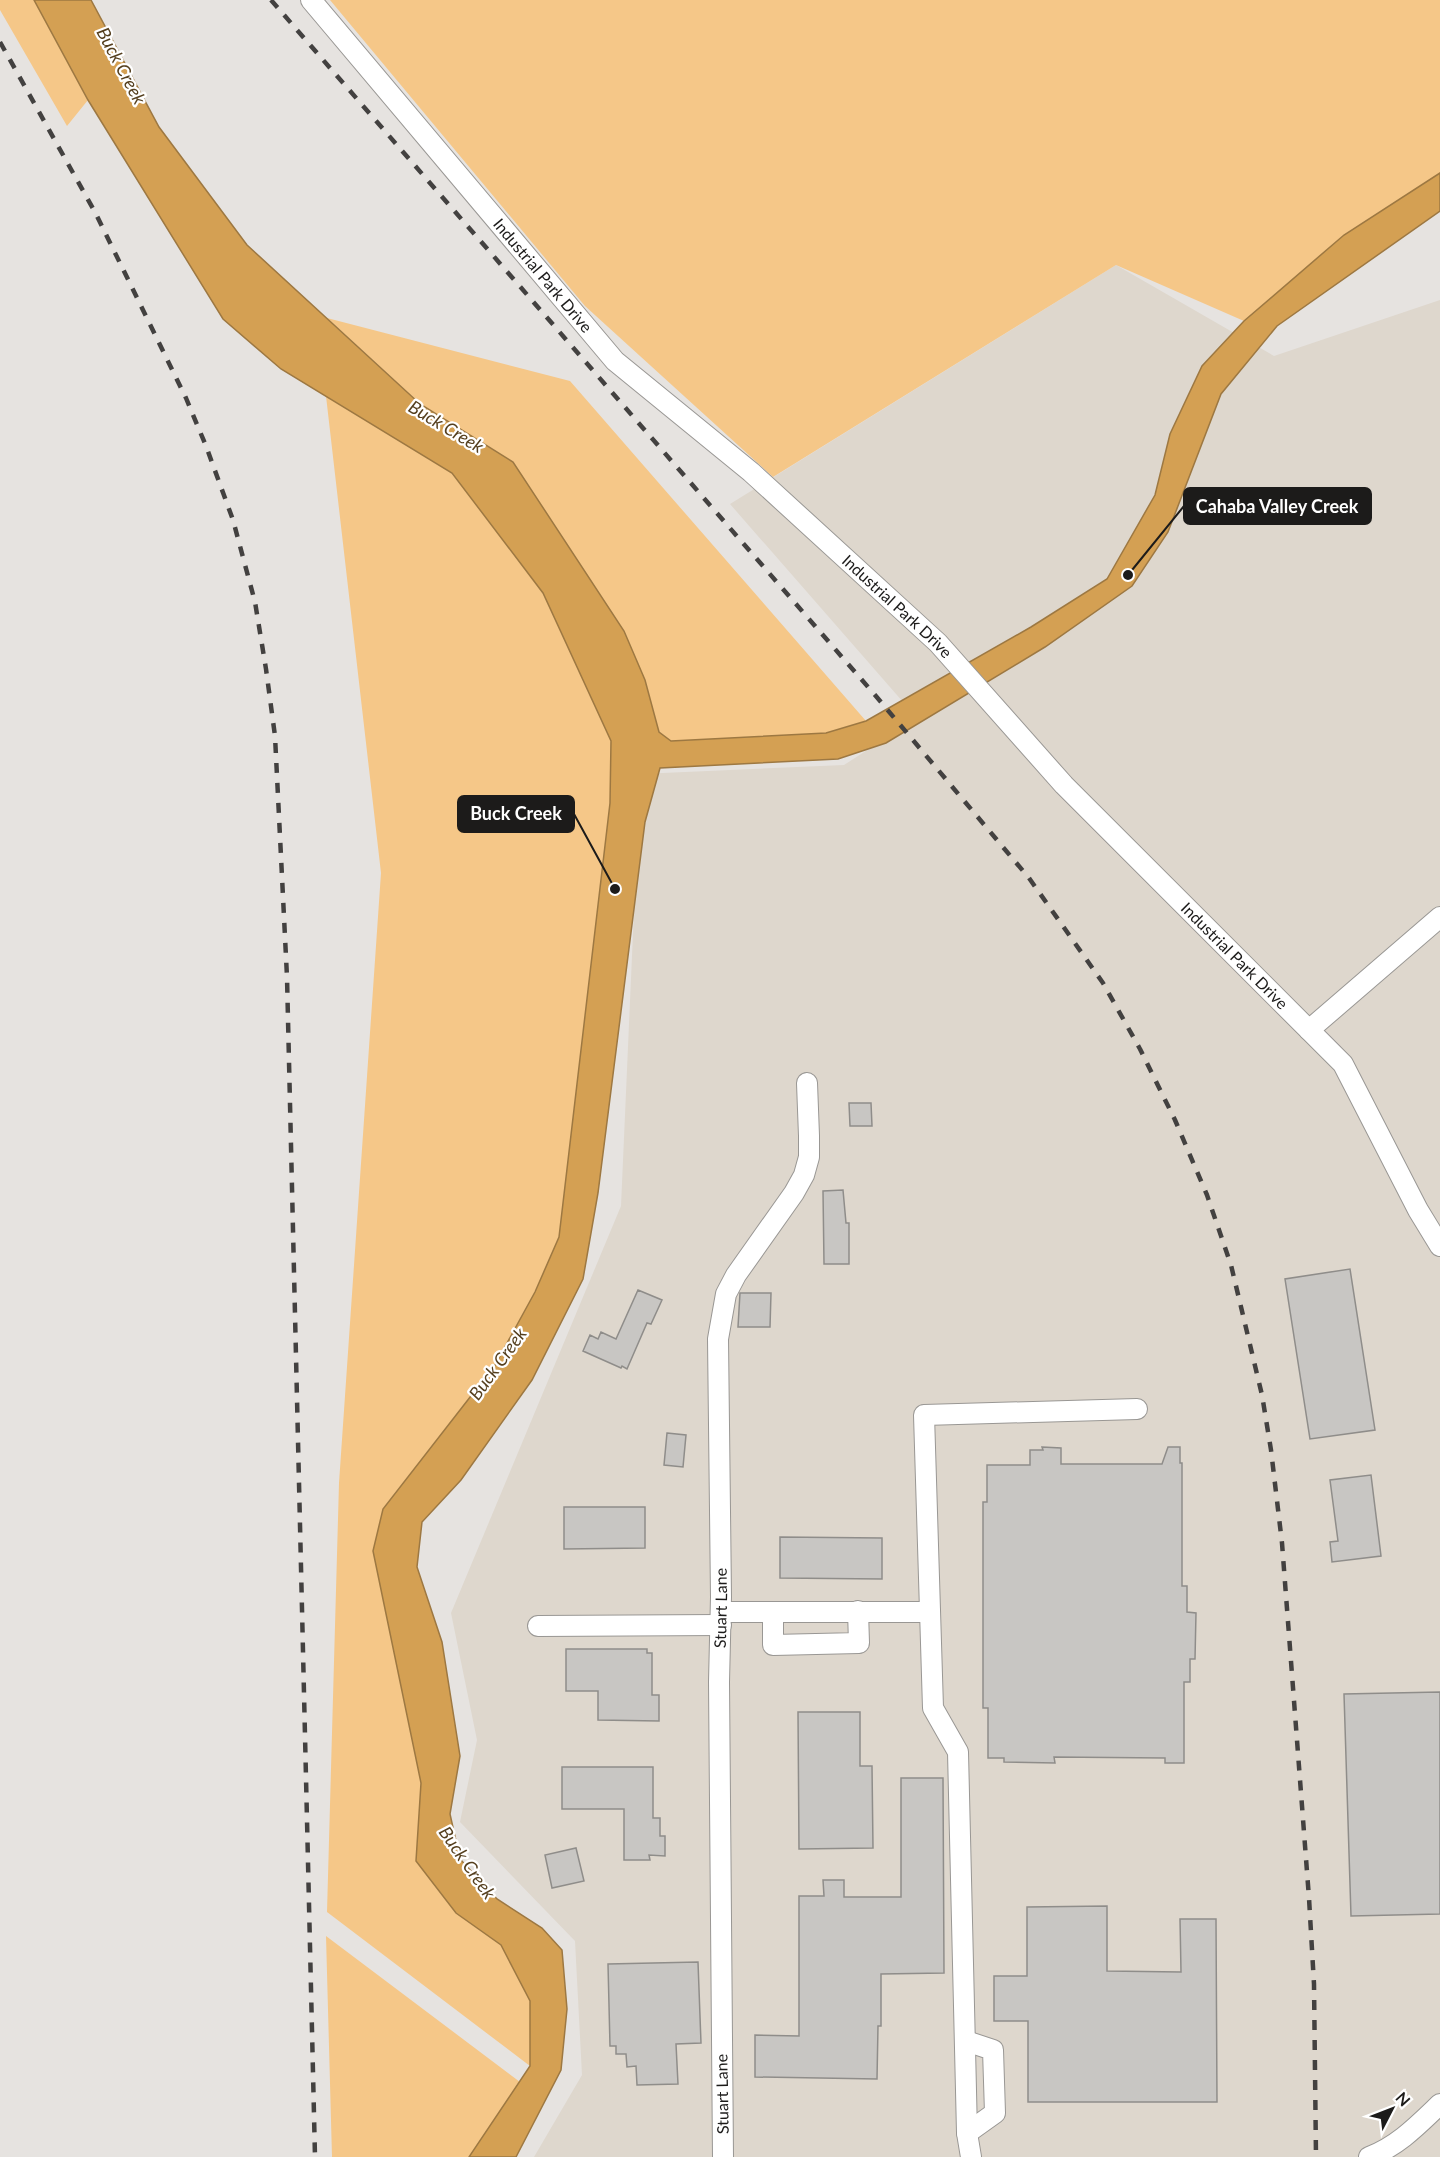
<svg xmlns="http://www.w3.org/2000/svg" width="1440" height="2157" viewBox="0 0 1440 2157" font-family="Lato,sans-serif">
  <rect width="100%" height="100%" fill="#e6e3e0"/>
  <path fill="#ded7cd" d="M 1116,265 L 1274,356 L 1440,300 L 1440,2157 L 534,2157 L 582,2075 L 575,1941 L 460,1822 L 477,1740 L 451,1613 L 621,1206 L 640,774 L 844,765 L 917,718 L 730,504 Z"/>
  <path fill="#f5c788" d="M 0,0 L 34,0 L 88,100 L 67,126 L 0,10 Z
    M 330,0 L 1440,0 L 1440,173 L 1344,235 L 1244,321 L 1116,265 L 773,477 L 585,306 Z
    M 327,318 L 570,381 L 866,721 L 826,733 L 671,741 L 659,732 L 645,680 L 513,462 L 420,404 Z
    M 326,396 L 452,473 L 543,593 L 611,741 L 610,803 L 559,1237 L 535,1292 L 495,1365 L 383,1509 L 404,1698 L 421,1783 L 416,1861 L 456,1913 L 501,1945 L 530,2001 L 530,2066 L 327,1912 L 339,1483 L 381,873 Z
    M 326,1936 L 520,2082 L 469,2157 L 332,2157 Z"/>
  <path fill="#d4a053" stroke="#9d7842" stroke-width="1.5" d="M 34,0 L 91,0 L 159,127 L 247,245 L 420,404 L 513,462 L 624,631 L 645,680 L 659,732 L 671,741 L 826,733 L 866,721 L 1031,627 L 1107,579 L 1155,495 L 1170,434 L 1202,366 L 1244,321 L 1344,235 L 1440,173 L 1440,211 L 1277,326 L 1221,394 L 1168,532 L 1132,586 L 1045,647 L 886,743 L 838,759 L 660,768 L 645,822 L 598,1193 L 583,1279 L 532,1380 L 461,1480 L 422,1522 L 417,1567 L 442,1642 L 460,1756 L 450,1814 L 460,1859 L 497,1899 L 542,1928 L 562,1950 L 567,2009 L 561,2070 L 516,2157 L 469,2157 L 530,2066 L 530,2001 L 501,1945 L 456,1913 L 416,1861 L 421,1783 L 373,1551 L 383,1509 L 495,1365 L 535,1292 L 559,1237 L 610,803 L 611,741 L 543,593 L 452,473 L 281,369 L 223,319 L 88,100 Z"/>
  <path fill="#c8c6c3" stroke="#8f8d8a" stroke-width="1.5" d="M 849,1103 L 871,1103 L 872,1126 L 850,1126 Z
    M 843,1190 L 846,1223 L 849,1223 L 849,1264 L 824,1264 L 823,1191 Z
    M 1350,1269 L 1375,1430 L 1310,1439 L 1285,1279 Z
    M 638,1290 L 662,1300 L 651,1324 L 647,1323 L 627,1369 L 622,1366 L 621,1368 L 583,1351 L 590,1335 L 598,1339 L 601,1332 L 616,1339 Z
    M 740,1293 L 771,1293 L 770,1327 L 738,1327 Z
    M 667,1433 L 686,1435 L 683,1467 L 664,1465 Z
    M 1042,1447 L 1061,1448 L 1061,1464 L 1162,1464 L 1168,1447 L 1180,1447 L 1180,1463 L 1182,1463 L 1182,1586 L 1187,1586 L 1187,1612 L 1196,1613 L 1195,1659 L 1190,1659 L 1190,1682 L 1184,1682 L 1184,1763 L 1165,1763 L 1165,1758 L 1054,1757 L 1055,1763 L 1004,1762 L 1004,1758 L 988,1758 L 988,1708 L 983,1708 L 983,1502 L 987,1502 L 987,1465 L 1030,1465 L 1030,1450 L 1043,1450 Z
    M 1371,1475 L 1381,1556 L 1332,1562 L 1330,1542 L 1338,1541 L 1330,1480 Z
    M 564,1507 L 645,1507 L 645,1548 L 564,1549 Z
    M 780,1537 L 882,1538 L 882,1579 L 780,1578 Z
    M 566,1649 L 647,1649 L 647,1653 L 652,1653 L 652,1695 L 659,1695 L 659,1721 L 598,1720 L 598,1691 L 566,1691 Z
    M 1440,1692 L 1440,1914 L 1351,1916 L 1344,1694 Z
    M 798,1712 L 860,1712 L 860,1766 L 872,1766 L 873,1848 L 799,1849 Z
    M 562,1767 L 653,1767 L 653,1818 L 660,1818 L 660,1836 L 665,1836 L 665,1856 L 649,1855 L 650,1860 L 624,1860 L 624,1809 L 562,1809 Z
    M 901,1778 L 943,1778 L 944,1973 L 881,1974 L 881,2026 L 878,2026 L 877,2079 L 755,2077 L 755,2035 L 799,2036 L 799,1896 L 824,1896 L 823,1880 L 844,1880 L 844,1897 L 901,1897 Z
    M 576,1848 L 584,1881 L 552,1888 L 545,1855 Z
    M 1107,1906 L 1107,1971 L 1181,1972 L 1180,1919 L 1216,1919 L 1217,2102 L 1028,2102 L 1028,2021 L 994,2021 L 994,1976 L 1027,1976 L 1027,1907 Z
    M 698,1962 L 701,2043 L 676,2044 L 678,2084 L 637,2085 L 636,2066 L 627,2067 L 626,2054 L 616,2054 L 616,2046 L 610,2046 L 608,1964 Z"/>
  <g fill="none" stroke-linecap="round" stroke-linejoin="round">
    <defs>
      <g id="minor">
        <path id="s1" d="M 311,0 L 615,361 L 751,472 L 938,643 L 1064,785 L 1343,1064 L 1418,1210 L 1440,1246"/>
        <path d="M 1309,1030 L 1440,917"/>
        <path d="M 721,1612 L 930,1612"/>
        <path d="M 773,1613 L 773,1645 L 859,1643 L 858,1611"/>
        <path d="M 538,1626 L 721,1625"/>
        <path d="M 966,2041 L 993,2050 L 995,2113 L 967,2133"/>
        <path id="s2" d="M 723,2157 L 719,1682 L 721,1597 L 718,1339 L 726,1294 L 736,1275 L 794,1193 L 804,1175 L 809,1157 L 809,1136 L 807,1083"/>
        <path d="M 971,2157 L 967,2133 L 958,1752 L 933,1708 L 924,1415 L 1137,1409"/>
        <path d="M 1369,2157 C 1398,2146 1418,2125 1440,2104"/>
      </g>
    </defs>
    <use href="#minor" stroke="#999794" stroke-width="22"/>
    <use href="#minor" stroke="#fff" stroke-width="20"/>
    <path stroke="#434140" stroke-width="4.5" stroke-dasharray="10 10" stroke-linecap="butt" d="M 271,0 L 875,695 L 1029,878 L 1103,983 L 1140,1049 L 1175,1120 L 1207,1195 L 1231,1265 L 1262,1395 L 1271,1450 L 1282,1543 L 1309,1898 L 1314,1984 L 1316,2157
      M 0,42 L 96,214 L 186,398 L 206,446 L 233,520 L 255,602 L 266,669 L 275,736 L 287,977 L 315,2157"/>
  </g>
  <g text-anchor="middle" stroke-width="4.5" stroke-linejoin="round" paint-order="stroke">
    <g font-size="16" fill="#1c1b1a" stroke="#fff">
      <text dy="6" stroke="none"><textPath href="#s1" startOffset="360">Industrial Park Drive</textPath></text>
      <text dy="6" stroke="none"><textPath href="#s1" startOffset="846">Industrial Park Drive</textPath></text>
      <text dy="6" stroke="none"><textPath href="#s1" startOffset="1332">Industrial Park Drive</textPath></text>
      <text dy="6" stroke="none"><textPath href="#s2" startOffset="549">Stuart Lane</textPath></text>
      <text transform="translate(722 2094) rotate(-91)" y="6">Stuart Lane</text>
    </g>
    <g font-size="18" font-style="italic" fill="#553f1e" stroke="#fff">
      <text transform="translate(121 66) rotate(62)" y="6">Buck Creek</text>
      <text transform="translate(446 427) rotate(31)" y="6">Buck Creek</text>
      <text transform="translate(498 1364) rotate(-54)" y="6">Buck Creek</text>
      <text transform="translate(467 1863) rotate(55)" y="6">Buck Creek</text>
    </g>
  </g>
  <path fill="none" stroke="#1c1b1a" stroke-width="2" d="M1128 575L1184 506M615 889L574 814"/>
  <g fill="#1c1b1a" stroke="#fff" stroke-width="2">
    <circle cx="1128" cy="575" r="6"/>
    <circle cx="615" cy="889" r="6"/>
  </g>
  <g fill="#1c1b1a" stroke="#1c1b1a" stroke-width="2">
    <rect x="1184" y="488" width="187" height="36" rx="6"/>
    <rect x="458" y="796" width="116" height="36" rx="6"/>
  </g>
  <g font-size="18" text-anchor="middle" font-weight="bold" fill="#fff">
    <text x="1277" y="513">Cahaba Valley Creek</text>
    <text x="516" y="820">Buck Creek</text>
  </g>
  <g transform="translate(1392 2109) rotate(48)" stroke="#ffffff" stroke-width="4.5" paint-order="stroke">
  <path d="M0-4.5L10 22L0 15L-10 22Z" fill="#1c1b1a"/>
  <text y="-9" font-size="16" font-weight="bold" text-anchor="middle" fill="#1c1b1a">N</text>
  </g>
</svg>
